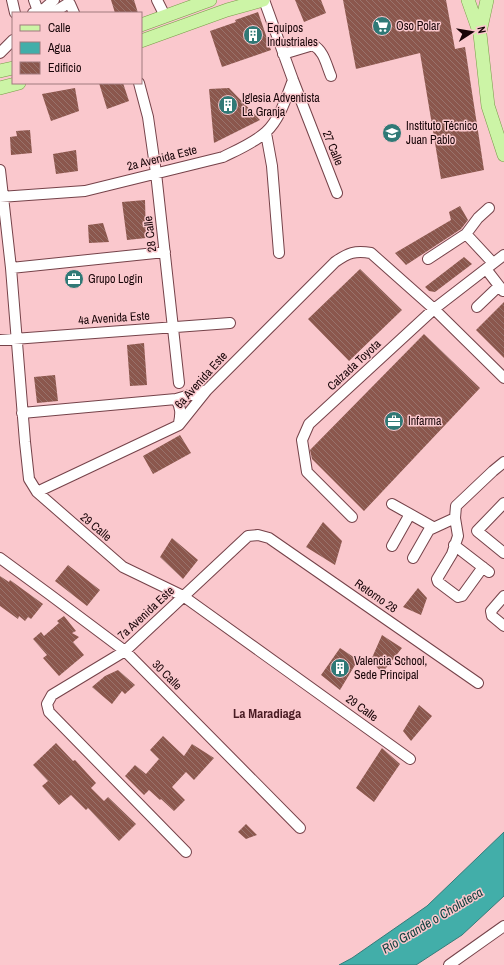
<svg xmlns="http://www.w3.org/2000/svg" width="504" height="965" viewBox="0 0 504 965" font-family="'Archivo Narrow',sans-serif">
  <defs>
    <pattern id="building-back-hatch" width="6" height="6" patternUnits="userSpaceOnUse"><rect width="6" height="6" fill="#8b574d"/><path d="M-1 5l2 2M0 0l6 6M5-1l2 2" fill="none" stroke="#99736c"/></pattern>
  </defs>
  <rect width="100%" height="100%" fill="#fac8cd"/>
  <path fill="#42aea9" stroke="#357b79" d="M 504,832 L 504,896 L 462,935 L 416,965 L 339,965 L 352,958 L 427,906 Z"/>
  <path fill="url(#building-back-hatch)" d="M 111,0 L 134,0 L 138,13 L 115,13 Z
    M 295,0 L 321,0 L 326,13 L 304,22 Z
    M 343,0 L 446,0 L 455,49 L 465,47 L 484,170 L 441,179 L 420,53 L 356,69 Z
    M 258,12 L 271,50 L 222,67 L 210,31 L 236,22 L 235,20 Z
    M 99,83 L 123,83 L 129,101 L 107,109 Z
    M 75,88 L 79,111 L 51,121 L 42,94 Z
    M 229,88 L 260,120 L 214,143 L 209,89 Z
    M 30,130 L 32,153 L 11,155 L 10,137 L 17,136 L 16,131 Z
    M 76,150 L 78,171 L 56,174 L 53,154 Z
    M 145,200 L 146,238 L 127,240 L 122,202 Z
    M 460,206 L 468,220 L 461,229 L 406,265 L 395,253 L 451,220 L 449,212 Z
    M 103,223 L 109,242 L 89,243 L 88,225 Z
    M 464,257 L 472,264 L 435,292 L 429,291 L 425,287 Z
    M 360,269 L 402,310 L 349,361 L 308,319 Z
    M 504,302 L 504,358 L 476,330 Z
    M 424,334 L 480,388 L 364,511 L 312,459 L 310,450 Z
    M 144,343 L 147,385 L 130,386 L 127,345 Z
    M 55,375 L 58,401 L 37,403 L 34,377 Z
    M 180,435 L 191,453 L 153,474 L 143,456 Z
    M 323,522 L 342,541 L 335,565 L 306,547 Z
    M 172,538 L 198,560 L 183,579 L 160,557 Z
    M 68,565 L 100,590 L 87,606 L 55,581 Z
    M 0,576 L 9,582 L 10,580 L 43,604 L 31,619 L 28,617 L 25,621 L 19,616 L 18,619 L 0,606 Z
    M 418,588 L 427,598 L 421,615 L 403,607 Z
    M 64,616 L 76,631 L 72,633 L 79,637 L 73,642 L 84,655 L 59,676 L 43,658 L 47,655 L 33,639 L 41,632 L 44,636 L 59,623 L 57,621 Z
    M 382,635 L 402,648 L 382,673 L 371,660 Z
    M 340,648 L 358,660 L 340,690 L 321,675 Z
    M 118,670 L 135,685 L 125,694 L 122,691 L 112,704 L 92,687 L 105,676 Z
    M 419,705 L 432,716 L 411,741 L 403,731 Z
    M 163,736 L 184,756 L 192,744 L 214,758 L 194,780 L 186,772 L 172,787 L 185,800 L 174,811 L 161,799 L 160,800 L 149,790 L 144,795 L 125,776 L 135,765 L 146,774 L 159,759 L 150,750 Z
    M 56,743 L 73,761 L 75,760 L 96,783 L 91,788 L 104,801 L 108,797 L 136,824 L 119,841 L 88,808 L 86,810 L 71,795 L 59,805 L 42,786 L 48,781 L 33,765 Z
    M 382,748 L 400,764 L 374,802 L 356,788 Z
    M 246,824 L 257,835 L 246,839 L 238,832 Z"/>
  <g fill="none" stroke-linecap="round" stroke-linejoin="round">
    <defs>
      <path id="minor" d="M 12,0 L 15,13
        M 34,0 L 38,11
        M 157,0 L 165,16
        M 264,0 L 293,80 L 337,193
        M 33,13 L 45,8 L 54,0
        M 53,13 L 67,4 L 70,4 L 74,13
        M 0,53 L 13,40
        M 283,54 L 313,45 C 324,51 326,64 331,76
        M 139,83 L 148,117 L 156,173 L 179,383
        M 266,133 L 272,166 L 279,253
        M 0,170 L 11,268 L 25,442 L 29,479 L 37,492 L 123,567 L 183,596 L 410,759
        M 0,197 L 85,191 L 223,157 C 237,150 254,143 266,132 C 280,119 286,98 293,80
        M 466,234 L 478,218 L 489,208
        M 428,259 L 466,234 L 493,263
        M 11,268 L 165,252
        M 486,269 L 503,291
        M 477,307 L 499,286
        M 0,340 L 230,323
        M 176,399 C 181,408 181,413 179,423
        M 22,413 L 176,399 L 207,390
        M 37,492 L 179,425 L 207,390 L 335,262 C 348,253 355,250 371,253 L 434,309 L 504,378
        M 504,503 L 477,531 L 504,553
        M 392,504 L 433,527
        M 352,517 L 307,472 L 302,440 L 309,424 L 434,309 L 504,255
        M 454,545 L 489,572
        M 392,546 L 410,514
        M 0,558 L 49,594 L 125,651 L 300,828
        M 413,558 L 429,530 L 455,518
        M 483,567 L 462,596 L 458,597 L 438,582 L 437,579 L 452,554 L 458,536 L 455,518 L 456,506 L 493,471 L 504,462
        M 504,596 L 491,611 L 492,616 L 504,626
        M 186,852 L 49,712 L 47,704 L 52,695 L 125,651 L 248,536 L 258,535 L 269,538 L 478,683
        M 449,965 L 504,926"/>
      <path id="major" d="M 468,0 L 480,34 L 488,106 L 504,155
        M 141,25 L 210,0
        M 480,32 L 487,0
        M 141,41 L 227,10 L 263,0
        M 0,71 L 13,68
        M 0,88 L 19,83"/>
    </defs>
    <use href="#minor" stroke="#754249" stroke-width="12"/>
    <use href="#major" stroke="#779b48" stroke-width="14"/>
    <use href="#minor" stroke="#fff" stroke-width="10"/>
    <use href="#major" stroke="#ccf4a6" stroke-width="13"/>
  </g>
  <defs>
    <symbol id="supermarket-disc" viewBox="-11 -11 22 22"><circle r="9.5" fill="#307976" stroke="#fac8cd"/><path d="M-6-5.5h2.5l.6 2H6L4.5 2H-2.5L-4.4-4H-6ZM-1.5 3.2a1.3 1.3 0 1 0 .1 0ZM3 3.2a1.3 1.3 0 1 0 .1 0Z" fill="#fff"/></symbol>
    <symbol id="building-disc" viewBox="-11 -11 22 22"><circle r="9.5" fill="#307976" stroke="#fac8cd"/><path d="M-4-6H4V6H1V3H-1V6H-4ZM-2.5-4.3h1.7v1.8h-1.7ZM.8-4.3h1.7v1.8H.8ZM-2.5-1h1.7V.8h-1.7ZM.8-1h1.7V.8H.8Z" fill="#fff"/></symbol>
    <symbol id="university-disc" viewBox="-11 -11 22 22"><circle r="9.5" fill="#307976" stroke="#fac8cd"/><path d="M0-5L7-2L0 1L-7-2ZM-4 1L0 2.5L4 1V4Q0 6-4 4Z" fill="#fff"/></symbol>
    <symbol id="office-disc" viewBox="-11 -11 22 22"><circle r="9.5" fill="#307976" stroke="#fac8cd"/><path d="M-6-3h4V-5.5h4V-3h4V5H-6ZM-1-4.5V-3h2v-1.5ZM-6 0V1H6V0Z" fill="#fff"/></symbol>
  </defs>
  <g fill-rule="evenodd">
    <use href="#supermarket-disc" x="371" y="15" width="22" height="22"/>
    <use href="#building-disc" x="242" y="24" width="22" height="22"/>
    <use href="#building-disc" x="217" y="94" width="22" height="22"/>
    <use href="#university-disc" x="381" y="122" width="22" height="22"/>
    <use href="#office-disc" x="63" y="268" width="22" height="22"/>
    <use href="#office-disc" x="383" y="410" width="22" height="22"/>
    <use href="#building-disc" x="329" y="657" width="22" height="22"/>
  </g>
  <g text-anchor="middle" stroke-width="3" stroke-linejoin="round" paint-order="stroke">
    <g font-size="12" fill="#180508" stroke="#fac8cd" text-anchor="start">
      <text x="396" y="30">Oso Polar</text>
      <text x="267" y="32">Equipos<tspan x="267" dy="14">Industriales</tspan></text>
      <text x="242" y="102">Iglesia Adventista<tspan x="242" dy="14">La Granja</tspan></text>
      <text x="406" y="130">Instituto Técnico<tspan x="406" dy="14">Juan Pablo</tspan></text>
      <text x="88" y="283">Grupo Login</text>
      <text x="408" y="425">Infarma</text>
      <text x="354" y="665">Valencia School,<tspan x="354" dy="14">Sede Principal</tspan></text>
    </g>
    <g font-size="12" fill="#180508" stroke="#fac8cd">
      <text transform="translate(333 148) rotate(68)" y="4">27 Calle</text>
      <text transform="translate(162 158) rotate(-14)" y="4">2a Avenida Este</text>
      <text transform="translate(150 234) rotate(-97)" y="4">28 Calle</text>
      <text transform="translate(114 318) rotate(-4)" y="4">4a Avenida Este</text>
      <text transform="translate(354 365) rotate(-43)" y="4">Calzada Toyota</text>
      <text transform="translate(201 380) rotate(-48)" y="4">6a Avenida Este</text>
      <text transform="translate(96 527) rotate(40)" y="4">29 Calle</text>
      <text transform="translate(376 596) rotate(35)" y="4">Retorno 28</text>
      <text transform="translate(146 613) rotate(-43)" y="4">7a Avenida Este</text>
      <text transform="translate(167 675) rotate(45)" y="4">30 Calle</text>
      <text transform="translate(362 708) rotate(36)" y="4">29 Calle</text>
    </g>
    <g font-size="13" font-weight="bold" fill="#491b23" stroke="#fac8cd">
      <text x="267" y="718">La Maradiaga</text>
    </g>
    <g font-size="13" font-style="italic" fill="#0a3d3b" stroke="#fac8cd">
      <text transform="translate(432 920) rotate(-31)" y="5">Río Grande o Choluteca</text>
    </g>
  </g>
  <rect x="12" y="12" width="130" height="72" fill="#fac8cd" stroke="#a07a7e"/>
  <rect x="20" y="25" width="20" height="6" fill="#ccf4a6" stroke="#a07a7e"/>
  <text x="48" y="32" font-size="12" fill="#180508">Calle</text>
  <rect x="20" y="42" width="20" height="12" fill="#42aea9" stroke="#a07a7e"/>
  <text x="48" y="52" font-size="12" fill="#180508">Agua</text>
  <rect x="20" y="62" width="20" height="12" fill="url(#building-back-hatch)" stroke="#a07a7e"/>
  <text x="48" y="72" font-size="12" fill="#180508">Edificio</text>
  <g transform="translate(472 32) rotate(78)" stroke="#fac8cd" stroke-width="3" paint-order="stroke">
  <path d="M0-3L7 15L0 10L-7 15Z" fill="#180508"/>
  <text y="-6" font-size="11" font-weight="bold" text-anchor="middle" fill="#180508">N</text>
  </g>
</svg>
